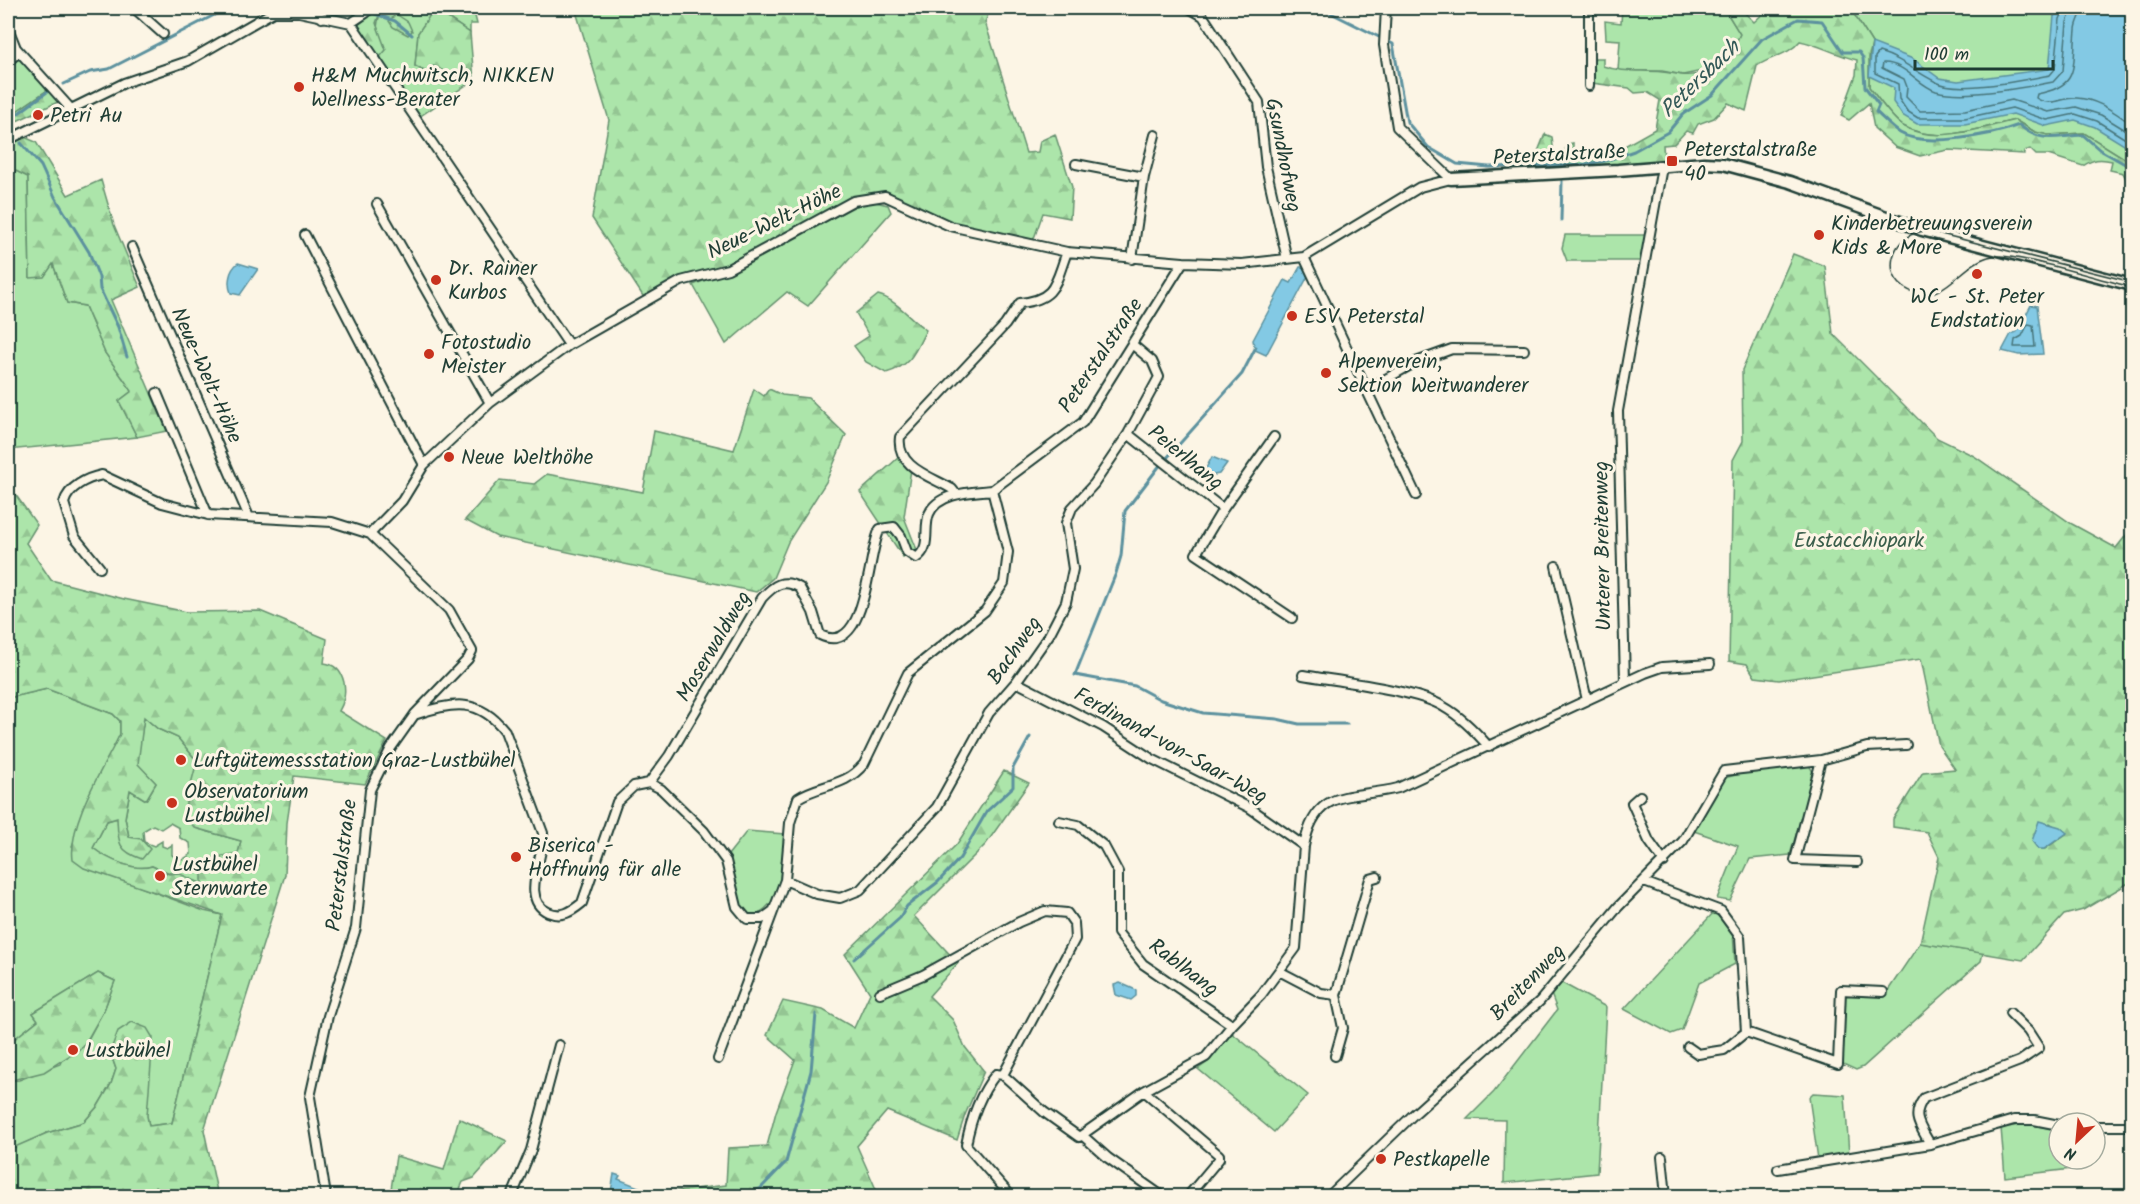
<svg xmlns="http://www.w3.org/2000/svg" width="2140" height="1204" viewBox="0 0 2140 1204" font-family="Kalam,sans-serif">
  <defs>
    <pattern id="forest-firs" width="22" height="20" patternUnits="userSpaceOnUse" patternTransform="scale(1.5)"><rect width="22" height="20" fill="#ace5aa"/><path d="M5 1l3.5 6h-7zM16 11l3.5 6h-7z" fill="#94c593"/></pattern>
    <pattern id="wetland-marsh" width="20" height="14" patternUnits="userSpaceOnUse" patternTransform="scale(1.5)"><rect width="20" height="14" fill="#ace5aa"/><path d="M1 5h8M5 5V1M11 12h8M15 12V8" fill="none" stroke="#94c593"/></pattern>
  </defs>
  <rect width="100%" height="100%" fill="#fcf5e5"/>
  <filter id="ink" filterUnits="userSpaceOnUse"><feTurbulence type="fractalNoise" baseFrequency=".0167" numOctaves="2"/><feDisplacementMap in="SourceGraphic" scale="12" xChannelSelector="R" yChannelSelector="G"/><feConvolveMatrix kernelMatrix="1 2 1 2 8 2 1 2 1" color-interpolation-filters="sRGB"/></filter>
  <g filter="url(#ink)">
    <path fill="#ace5aa" stroke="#66916f" stroke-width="1.5" fill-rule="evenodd" d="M 382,8 L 473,8 L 477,24 L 470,24 L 470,33 L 435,9 L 418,33 L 415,66 L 428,73 L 433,66 L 469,83 L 419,117 C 394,81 364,54 382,8 Z
      M 1622,8 L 1724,8 L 1740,34 L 1733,52 L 1717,68 L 1683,75 L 1662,71 L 1618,71 L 1620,40 L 1606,39 L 1605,21 L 1621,23 Z
      M 1850,8 L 1923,8 L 1955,14 L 1957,8 L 2132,8 L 2132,163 L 2084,133 L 2048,135 L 2035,132 L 2015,120 C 1982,128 1935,145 1903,126 C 1891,118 1879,99 1869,87 L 1869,57 L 1872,43 Z
      M 20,57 L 49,89 L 8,117 L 8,66 Z
      M 8,167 L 28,177 L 30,277 L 53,264 L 67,303 L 85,306 L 105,353 L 132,391 L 119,401 L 137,437 L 8,450 Z
      M 871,201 L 888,205 L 891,212 L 808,306 L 787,292 L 726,344 L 693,285 L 734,269 L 861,203 Z
      M 1565,235 L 1646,235 L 1641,261 L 1567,261 L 1562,248 Z
      M 47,689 L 113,714 L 120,721 L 120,734 L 72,846 L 117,878 L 204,911 L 222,915 L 172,1123 L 149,1126 L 147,1116 L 110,1052 L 116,1069 L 111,1084 L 98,1106 L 84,1122 L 47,1133 L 8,1151 L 8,1081 L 19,1080 L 60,1064 L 62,1059 L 76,1053 L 86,1043 L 104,1010 L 115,981 L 98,973 L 33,1013 L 38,1020 L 8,1044 L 8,698 Z
      M 144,717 L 158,729 L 178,738 L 197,761 L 195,828 L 241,841 L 239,853 L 214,858 L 202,884 C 185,876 169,874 152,866 C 134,872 107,859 93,848 L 107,821 L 117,818 L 129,837 L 125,818 L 130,790 L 146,800 L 156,783 L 137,764 ZM 170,823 L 179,828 L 180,838 L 190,843 L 191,854 L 182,860 L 172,855 L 172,845 L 167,848 L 162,846 L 162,841 L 154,846 L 144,842 L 143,831 L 153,825 L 161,829 Z
      M 1809,765 L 1814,774 L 1790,855 L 1750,859 L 1730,901 L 1717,899 L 1738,846 L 1694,831 L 1724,778 L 1756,770 Z
      M 747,831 L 785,834 C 782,866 788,895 758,914 L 748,914 L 742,908 L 728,855 Z
      M 1714,912 L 1733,932 L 1735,964 L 1699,983 L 1682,1030 L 1671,1034 L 1624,1009 Z
      M 1920,943 L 1983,953 L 1981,961 L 1863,1067 L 1856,1070 L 1843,1064 L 1843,999 L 1847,993 L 1887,992 Z
      M 1562,983 L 1606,1007 L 1597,1173 L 1504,1183 L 1505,1120 L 1467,1119 L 1494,1092 L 1557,1010 L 1551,994 Z
      M 1232,1033 L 1308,1095 L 1274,1132 L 1198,1069 L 1208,1062 Z
      M 1813,1093 L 1845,1095 L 1849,1155 L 1818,1159 L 1809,1097 Z
      M 2027,1124 L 2059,1130 L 2059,1159 L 2070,1159 L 2071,1169 L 2005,1177 L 2001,1128 Z"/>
    <path fill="url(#forest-firs)" stroke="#66916f" stroke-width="1.5" fill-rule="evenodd" d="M 372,8 L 382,8 L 376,23 L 386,50 L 379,58 L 357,26 L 369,16 Z
      M 575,8 L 991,8 L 985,22 L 1026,153 L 1038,152 L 1040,141 L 1055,134 L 1072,187 L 1070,218 L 1043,213 L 1032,244 L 950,226 L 885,197 L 853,201 L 728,269 L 681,281 L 643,296 L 592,218 L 609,120 Z
      M 1724,8 L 1740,8 L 1754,22 L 1769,8 L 1850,8 L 1872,43 L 1869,57 L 1869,87 C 1879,99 1891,118 1903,126 C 1935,145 1982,128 2015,120 L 2035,132 L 2048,135 L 2084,133 L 2132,163 L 2132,190 L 2123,173 L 2110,170 L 2112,161 C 2100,158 2093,159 2083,166 L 2048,155 L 2036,155 L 2030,149 L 2024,151 L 2024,154 L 1948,150 L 1920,156 L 1895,147 L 1874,128 L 1869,103 L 1849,120 L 1841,116 L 1856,75 L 1857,60 C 1836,55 1820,45 1800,41 C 1789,55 1772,56 1757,66 L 1746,111 L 1728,103 L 1714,118 L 1698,124 L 1693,133 L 1686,131 L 1674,144 L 1663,145 L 1664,160 L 1612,167 L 1513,169 L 1513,160 L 1535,159 L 1545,134 L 1552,137 L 1554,156 L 1562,155 L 1568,144 L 1573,143 L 1573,149 L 1614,152 L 1655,129 L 1660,100 L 1647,92 L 1635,93 L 1629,88 L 1592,83 L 1591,68 L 1595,58 L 1603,58 L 1603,66 C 1623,73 1641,70 1662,72 C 1668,72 1674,74 1681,75 C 1711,78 1730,60 1740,34 Z
      M 434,9 L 470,33 L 474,80 L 469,83 L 433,66 L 428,73 L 415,66 L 418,33 Z
      M 49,89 L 60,101 L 8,125 L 8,117 Z
      M 8,130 L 36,142 L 68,195 L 101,180 L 114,225 L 140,287 L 111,300 L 167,431 L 137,437 L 119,401 L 132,391 L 105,353 L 85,306 L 67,303 L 53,264 L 44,277 L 30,278 L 28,177 L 8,167 Z
      M 1793,254 L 1825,266 L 1833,334 L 1937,438 L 1974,456 L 2072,524 L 2116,548 L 2132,528 L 2132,881 L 2083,910 L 2064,915 L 2023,960 L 1920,943 L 1939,857 L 1927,832 L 1893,827 L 1893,819 L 1923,772 L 1955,769 L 1939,746 L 1921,659 L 1779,680 L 1755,677 L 1747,664 L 1729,661 L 1733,460 L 1743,441 L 1742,370 ZM 2050,823 L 2066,834 L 2045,849 L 2038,849 Z
      M 878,295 C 897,300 909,318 926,330 C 915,352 911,366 886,373 L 866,362 L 854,346 L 869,336 L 856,313 Z
      M 754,389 L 764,396 L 769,389 L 782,395 L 808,398 L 846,435 L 826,482 L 788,542 L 773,578 L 756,592 L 497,537 L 465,520 L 500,480 L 534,484 L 547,474 L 643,492 L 654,431 L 734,450 Z
      M 898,458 L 911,469 L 904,517 L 917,550 L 903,557 L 860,492 Z
      M 8,484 L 37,525 L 26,543 L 51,580 L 124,599 L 187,612 L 260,611 L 327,639 L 324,663 C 347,666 349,695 339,711 L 387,741 L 365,784 L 294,776 L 287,823 L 285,875 L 204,1130 L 218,1196 L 156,1196 L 157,1188 L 155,1187 L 150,1196 L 8,1196 L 8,1150 L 47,1133 L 84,1122 L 98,1106 L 111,1084 L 116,1069 L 110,1052 L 118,1031 L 132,1022 L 147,1028 L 153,1038 L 147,1116 L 149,1126 L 172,1123 L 222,915 L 84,868 L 73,860 C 68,821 103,769 120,734 L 120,721 L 113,714 L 47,689 L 8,698 ZM 144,717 L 158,729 L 178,738 L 197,761 L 184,811 L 189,821 L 195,828 L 241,841 L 238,853 L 214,858 L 202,864 L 202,884 L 178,873 L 169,874 L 152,866 C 134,872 107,859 93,848 L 107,821 L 117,818 C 118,841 117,851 142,859 L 150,849 L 141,839 L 129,837 L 125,818 L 130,790 L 146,800 L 156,783 L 138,764 Z
      M 1004,771 L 1029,783 L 986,844 L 914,916 L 958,963 L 929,996 L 953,1020 L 965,1047 L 984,1071 L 965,1115 L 957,1140 L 887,1111 L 857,1146 L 879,1196 L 663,1196 L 663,1193 L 726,1185 L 728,1148 L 767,1146 L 776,1112 L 795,1060 L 767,1035 L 783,1001 L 823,1010 L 854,1028 L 870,993 L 845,954 L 957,844 Z
      M 98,973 L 115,981 L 104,1010 L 83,1047 L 44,1072 L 8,1081 L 8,1044 L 38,1020 L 33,1013 Z
      M 459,1118 L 507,1141 L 474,1178 L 463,1182 L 457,1196 L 390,1196 L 396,1156 L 444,1170 Z"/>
    <path fill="url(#wetland-marsh)" stroke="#66916f" stroke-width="1.5" d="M 396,14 L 408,22 L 412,31 L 408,35 L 393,27 L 389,21 Z"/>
    <path fill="#83c9e4" stroke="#5b919e" stroke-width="1.5" d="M 2061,8 L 2132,9 L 2132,150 L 2095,127 L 2075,120 L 2046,126 L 2013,114 L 1965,124 L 1917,124 L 1902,115 L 1893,102 L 1894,88 L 1869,76 L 1872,43 L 1913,59 L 1939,78 L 1958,81 L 2049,69 L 2054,16 Z
      M 238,263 L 258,269 L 240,295 L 231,293 C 227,283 229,270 238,263 Z
      M 1300,267 L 1304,267 L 1308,276 L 1266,355 L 1255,350 L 1253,340 L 1285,280 L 1291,283 Z
      M 2031,305 L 2037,306 L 2043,354 L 2019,355 L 2002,351 L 2011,334 L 2017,332 Z
      M 1212,457 L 1227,463 L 1219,474 L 1209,476 L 1204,472 Z
      M 2039,821 L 2060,827 L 2067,833 L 2044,849 L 2038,849 L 2032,841 Z
      M 1120,983 L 1136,990 L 1136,996 L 1131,1000 L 1116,995 L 1114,985 Z
      M 614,1174 L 620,1176 L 618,1179 L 641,1188 L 642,1196 C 630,1197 621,1193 611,1192 Z"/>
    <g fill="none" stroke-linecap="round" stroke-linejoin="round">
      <path stroke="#47757a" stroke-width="1.5" d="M 2065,8 L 2060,19 L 2055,69 L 2050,75 C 2024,80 1958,94 1936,82 C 1915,72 1903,59 1879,52 L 1875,57 L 1875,73 L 1898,84 L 1899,99 L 1907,111 L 1918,118 L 1965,118 L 2012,108 L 2047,120 L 2075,114 L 2097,121 L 2132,143
        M 2073,8 L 2067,22 L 2063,71 L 2053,82 C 2023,88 1965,99 1936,91 C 1918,85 1904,62 1883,63 L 1882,68 L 1904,79 L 1907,87 L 1906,97 L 1920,111 L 1965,110 L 2012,100 L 2048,112 L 2076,107 L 2101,115 L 2132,134
        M 2082,8 C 2082,16 2076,22 2076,30 C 2072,67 2081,86 2037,94 L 2036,98 C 2051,108 2061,97 2077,98 C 2098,99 2115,113 2132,124
        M 2028,324 L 2033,325 L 2035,347 L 2014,347 L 2015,340 L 2022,336 Z"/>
      <path stroke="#5b919e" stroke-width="3" d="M 1321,8 L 1393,44 L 1407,122 L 1428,147 L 1457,164 L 1489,167 L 1577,165 L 1605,161 L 1634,151 L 1668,132 L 1683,114 L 1712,95 L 1762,39 L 1798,19 L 1822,21 L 1843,52 L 1859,52 L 1863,58 L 1865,87 L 1879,105 L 1876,112 C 1884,119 1892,128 1900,133 C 1925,148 1993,135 2019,125 C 2042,144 2055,136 2083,135 L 2100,150 L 2132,168
        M 370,12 L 395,21 L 412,35
        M 64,84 L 90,72 L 109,69 L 228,8
        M 8,121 L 47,92
        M 11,133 L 11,120
        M 21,143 L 41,166 L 55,197 L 89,252 L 99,277 L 100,289 L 118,327 L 127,357
        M 1561,220 L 1562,181
        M 1166,459 L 1242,374 L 1256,347
        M 1161,464 L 1125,511 L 1121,556 L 1116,573 L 1075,675 L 1135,686 L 1161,700 L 1203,713 L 1277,719 L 1299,724 L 1347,724
        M 854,959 L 900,918 L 907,906 L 938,882 L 960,858 L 987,811 L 1013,787 L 1013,768 L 1030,737
        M 739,1196 L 760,1189 L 786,1162 L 811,1071 L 816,1014"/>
      <defs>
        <path id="street" d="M 134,8 L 163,34
          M 314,8 L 322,18
          M 1189,8 L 1203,16 L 1259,102 L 1266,167 L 1287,259
          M 351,23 L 569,345
          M 8,28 L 16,48 L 70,108
          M 8,61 L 19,52
          M 1589,86 L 1589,8
          M 8,140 L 124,83 L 188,61 L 273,12 L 299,12 L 351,23 L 366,13 L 368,8
          M 1076,164 L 1144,177
          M 377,204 L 490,403
          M 305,235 L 424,465
          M 132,247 L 249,517
          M 1304,257 L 1416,495
          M 1132,259 L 1144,177 L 1155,135
          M 1368,389 L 1416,362 L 1452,349 L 1524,350
          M 157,393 L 208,515
          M 1128,434 L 1223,509
          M 1274,437 L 1223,509 L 1196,554 L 1292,618
          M 956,494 L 952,489 C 930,476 896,467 900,437 L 1005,325 L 1020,303 C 1057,299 1055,283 1067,252
          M 1556,566 L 1587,700
          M 100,568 L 74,536 L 64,503 C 68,487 87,478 102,475 L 162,503 L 208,515 L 332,522 L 370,534
          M 1303,675 C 1337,681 1418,690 1444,707 C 1462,717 1476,732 1489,747
          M 1625,681 L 1618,411 L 1662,167
          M 1016,682 L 1103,727 L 1152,759 L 1250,808 L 1304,846
          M 417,714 C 453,702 479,698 505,731 L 543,833 C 545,856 519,899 548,912 C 562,918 571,912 582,903 L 617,802 L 634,786 L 649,783 L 661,789 L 704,831 L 726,861 L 737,907 L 747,919 L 762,919 L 773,911
          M 1821,760 L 1795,860 L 1857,862
          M 649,783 L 669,756 L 762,598 C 774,585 783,578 800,588 L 813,612 L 820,635 C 868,658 867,552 880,529 L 894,527 L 901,536 L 907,552 L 916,558 C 932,548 923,529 929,514 C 938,492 972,492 992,490
          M 1640,796 L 1632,803 L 1649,841 L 1664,862
          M 1059,821 L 1078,825 L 1104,846 L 1118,872 L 1118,933 L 1143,964 L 1232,1025
          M 785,880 L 817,894 L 840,898 L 860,890 L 937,807 L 989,713 L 1016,682 L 1049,635 L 1066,602 L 1073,569 L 1066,523 L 1072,508 L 1094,484 L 1128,434 L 1159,377 L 1152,361 L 1133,345
          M 1644,882 L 1721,911 L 1740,937 L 1746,1032 L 1838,1064 L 1841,990 L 1883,992
          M 1279,971 L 1321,993 L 1336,995 L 1343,1028 L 1335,1056
          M 880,993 L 923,975 L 1019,922 L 1045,911 L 1067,913 L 1074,923 L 1075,939 L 1003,1075
          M 1336,995 L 1370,879 L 1377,877
          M 1688,1047 L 1698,1054 L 1724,1050 L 1746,1032
          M 718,1059 L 785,880 L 790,823 L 798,798 C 822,783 844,788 864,764 L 908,673 L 985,611 L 1004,583 L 1008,552 L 992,490 L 1083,422 L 1183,262 L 1242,264 L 1304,257 L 1420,187 L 1451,179 L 1397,127 L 1384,45 L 1386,8
          M 1144,1091 L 1219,1155 L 1219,1159 L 1188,1196
          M 2095,1126 L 2132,1126
          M 1082,1135 L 1108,1158 L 1162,1196
          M 1930,1144 C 1921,1127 1910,1117 1924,1098 L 2020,1061 L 2039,1048 L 2028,1031 L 2010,1013
          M 1662,1157 L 1666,1196
          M 1778,1169 L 1930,1144 L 2014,1120 L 2034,1120 L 2059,1125
          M 326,1196 L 310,1097 L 328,1016 L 356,928 L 370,790 L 391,748 L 415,714 L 468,659 L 472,651 L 449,610 L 370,534 L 402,501 L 424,465 L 490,403 L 569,345 L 681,281 L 728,269 L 853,201 L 885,196 L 950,226 L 1067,252 L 1183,262
          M 512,1196 L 531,1150 L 559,1045
          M 1011,1196 L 966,1145 C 971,1118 979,1095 996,1074 L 1003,1075 L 1044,1112 L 1079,1137 L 1144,1091 L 1206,1057 L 1232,1025 L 1261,995 L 1296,948 L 1304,846 C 1316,786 1350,800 1398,788 L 1645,673 L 1662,667 L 1710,664
          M 1329,1196 L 1413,1115 L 1540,1001 L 1618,907 L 1683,841 L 1724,771 L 1821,760 L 1867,747 L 1906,745"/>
        <path id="secondary" d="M 1451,179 L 1618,170 L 1704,163 L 1723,164 L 1790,182 L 1922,230 L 2132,285"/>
      </defs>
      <use href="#street" stroke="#1f3d34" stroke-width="12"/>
      <use href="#secondary" stroke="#1f3d34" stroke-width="15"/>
      <use href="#street" stroke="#fcf5e5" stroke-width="8"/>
      <use href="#secondary" stroke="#fcf5e5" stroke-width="10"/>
      <path stroke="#1f3d34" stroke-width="1.5" d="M 2132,282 L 1929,231 C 1889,230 1877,283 1916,293 C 1945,300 1963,264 1988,257 C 2011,250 2103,281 2132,287"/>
    </g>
  </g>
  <g fill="#c8321e" stroke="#fcf5e5" stroke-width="2">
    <circle cx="299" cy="87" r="6"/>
    <circle cx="38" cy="115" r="6"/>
    <rect x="1666" y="155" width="12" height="12" rx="3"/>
    <circle cx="1819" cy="235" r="6"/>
    <circle cx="1977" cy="274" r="6"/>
    <circle cx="436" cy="280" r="6"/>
    <circle cx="1292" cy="316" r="6"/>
    <circle cx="429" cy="354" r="6"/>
    <circle cx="1326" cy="373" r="6"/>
    <circle cx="449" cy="457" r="6"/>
    <circle cx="181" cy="760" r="6"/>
    <circle cx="172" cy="803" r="6"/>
    <circle cx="516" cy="857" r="6"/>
    <circle cx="160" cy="876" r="6"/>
    <circle cx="73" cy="1050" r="6"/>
    <circle cx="1381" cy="1159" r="6"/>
  </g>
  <g text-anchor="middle" stroke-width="6" stroke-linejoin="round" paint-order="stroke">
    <g font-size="21" fill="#1f3d34" stroke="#fcf5e5" text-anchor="start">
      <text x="311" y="82">H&amp;M Muchwitsch, NIKKEN<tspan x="311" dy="24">Wellness-Berater</tspan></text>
      <text x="50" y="122">Petri Au</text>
      <text x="1684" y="156">Peterstalstraße<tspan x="1684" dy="24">40</tspan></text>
      <text x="1831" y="230">Kinderbetreuungsverein<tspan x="1831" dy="24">Kids &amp; More</tspan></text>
      <text x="448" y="275">Dr. Rainer<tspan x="448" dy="24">Kurbos</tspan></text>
      <text x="1977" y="303" text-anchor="middle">WC - St. Peter<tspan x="1977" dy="24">Endstation</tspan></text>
      <text x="1304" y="323">ESV Peterstal</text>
      <text x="441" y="349">Fotostudio<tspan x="441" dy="24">Meister</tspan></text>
      <text x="1338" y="368">Alpenverein,<tspan x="1338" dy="24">Sektion Weitwanderer</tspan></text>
      <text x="461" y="464">Neue Welthöhe</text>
      <text x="193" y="767">Luftgütemessstation Graz-Lustbühel</text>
      <text x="184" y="798">Observatorium<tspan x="184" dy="24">Lustbühel</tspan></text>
      <text x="528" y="852">Biserica -<tspan x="528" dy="24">Hoffnung für alle</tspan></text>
      <text x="172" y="871">Lustbühel<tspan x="172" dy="24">Sternwarte</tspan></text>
      <text x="85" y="1057">Lustbühel</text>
      <text x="1393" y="1166">Pestkapelle</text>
    </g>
    <g font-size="21" fill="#1f3d34" stroke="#fcf5e5">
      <text transform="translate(1559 154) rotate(-3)" y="7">Peterstalstraße</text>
      <text transform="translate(1284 155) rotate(79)" y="7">Gsundhofweg</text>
      <text transform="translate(774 221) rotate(-26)" y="7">Neue-Welt-Höhe</text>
      <text transform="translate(1100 355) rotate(-56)" y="7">Peterstalstraße</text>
      <text transform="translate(207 375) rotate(66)" y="7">Neue-Welt-Höhe</text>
      <text transform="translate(1186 457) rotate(39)" y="7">Peierlhang</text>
      <text transform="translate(1602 546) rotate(-91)" y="7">Unterer Breitenweg</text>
      <text transform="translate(713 646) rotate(-59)" y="7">Moserwaldweg</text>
      <text transform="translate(1014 650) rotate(-55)" y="7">Bachweg</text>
      <text transform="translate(1171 745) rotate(29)" y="7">Ferdinand-von-Saar-Weg</text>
      <text transform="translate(341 865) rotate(-83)" y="7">Peterstalstraße</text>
      <text transform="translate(1184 967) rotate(37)" y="7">Rablhang</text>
      <text transform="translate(1527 982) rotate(-46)" y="7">Breitenweg</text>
    </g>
    <g font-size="21" fill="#3b5f4c" stroke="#fcf5e5">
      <text x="1859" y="547">Eustacchiopark</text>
    </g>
    <g font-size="22" font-style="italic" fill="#335957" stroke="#fcf5e5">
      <text transform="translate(1699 78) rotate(-44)" y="8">Petersbach</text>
    </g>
  </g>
  <rect width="2140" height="1204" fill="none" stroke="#fcf5e5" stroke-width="30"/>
  <rect x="15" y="15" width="2110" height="1174" fill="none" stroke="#1f3d34" stroke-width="2" filter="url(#ink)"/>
  <g transform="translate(2077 1141) rotate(206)"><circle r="28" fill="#fcf5e5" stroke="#a4ab9e" stroke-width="1.5"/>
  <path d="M0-4.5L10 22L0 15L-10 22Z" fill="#c8321e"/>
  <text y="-9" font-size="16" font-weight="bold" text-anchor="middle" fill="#1f3d34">N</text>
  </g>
  <path d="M1915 60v9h138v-9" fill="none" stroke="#1f3d34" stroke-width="3"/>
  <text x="1924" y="60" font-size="18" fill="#1f3d34" stroke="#fcf5e5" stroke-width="4.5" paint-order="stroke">100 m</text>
</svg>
